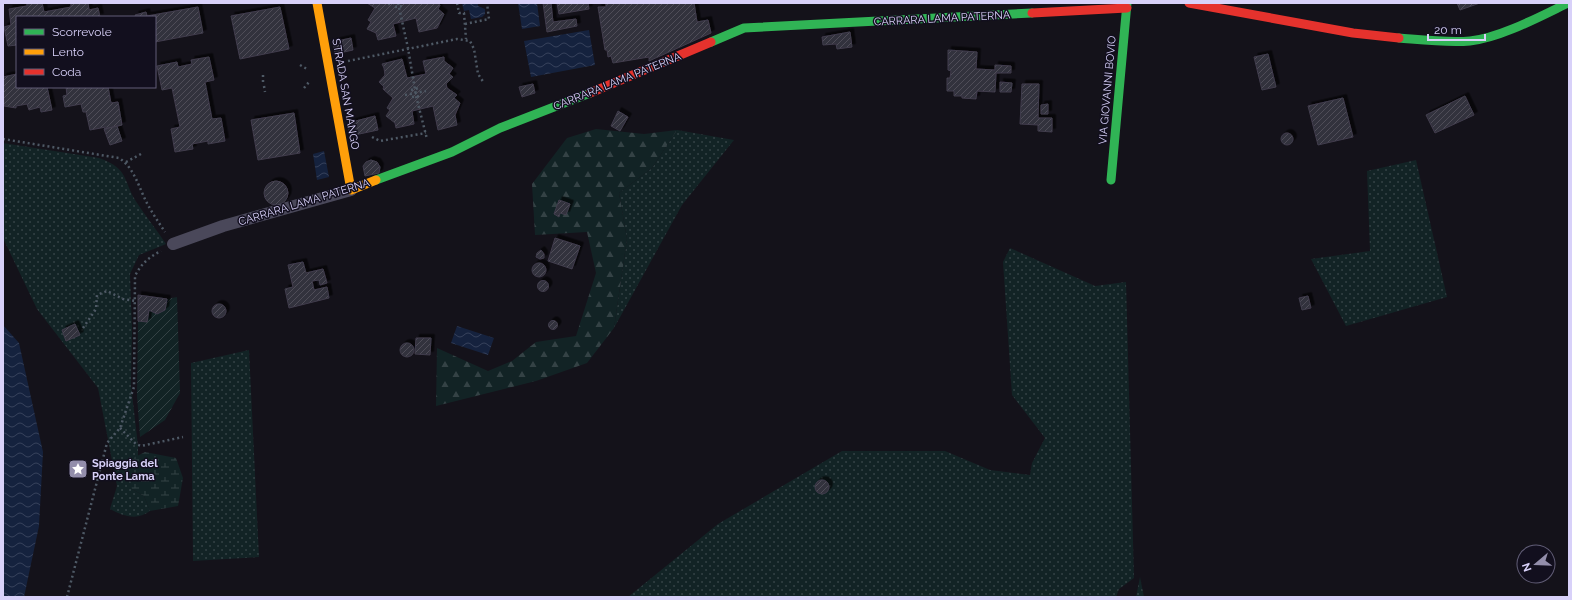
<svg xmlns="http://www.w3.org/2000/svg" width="1572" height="600" viewBox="0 0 1572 600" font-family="Raleway,sans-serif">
  <defs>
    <pattern id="grass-dots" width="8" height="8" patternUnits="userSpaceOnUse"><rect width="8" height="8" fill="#122325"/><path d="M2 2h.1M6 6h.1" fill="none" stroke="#344245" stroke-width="1.8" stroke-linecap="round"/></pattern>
    <pattern id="forest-firs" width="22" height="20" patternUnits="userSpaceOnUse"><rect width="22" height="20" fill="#122325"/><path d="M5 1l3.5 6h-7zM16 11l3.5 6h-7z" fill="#344245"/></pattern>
    <pattern id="wetland-marsh" width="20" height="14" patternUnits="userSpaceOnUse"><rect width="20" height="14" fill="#122325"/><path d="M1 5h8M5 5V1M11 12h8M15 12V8" fill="none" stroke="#344245"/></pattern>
    <pattern id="garden-furrows" width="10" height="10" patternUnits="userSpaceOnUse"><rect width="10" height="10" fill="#122325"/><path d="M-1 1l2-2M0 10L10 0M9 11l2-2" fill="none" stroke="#344245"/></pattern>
    <pattern id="water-waves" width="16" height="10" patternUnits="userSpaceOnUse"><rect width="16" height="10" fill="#15223e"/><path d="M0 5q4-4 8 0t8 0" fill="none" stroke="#36415b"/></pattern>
    <pattern id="building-hatch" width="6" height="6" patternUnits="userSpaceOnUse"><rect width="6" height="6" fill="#32303c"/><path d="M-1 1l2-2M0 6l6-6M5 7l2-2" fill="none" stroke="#4f4d59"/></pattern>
    <filter id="shadow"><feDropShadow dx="3.5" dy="-3.5" stdDeviation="0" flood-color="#0009"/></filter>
  </defs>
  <rect width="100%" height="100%" fill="#14121a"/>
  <path fill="url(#grass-dots)" d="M 677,130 L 734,140 L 682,205 L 614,328 L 627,239 L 619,193 L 652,168 Z
    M 3,143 L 99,158 C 130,169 122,180 137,203 C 146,217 157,230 166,244 L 139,255 L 130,274 L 132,330 L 131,385 L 138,446 L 138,456 L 131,459 L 132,489 L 144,496 L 150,511 C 137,521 123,516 110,509 L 117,486 L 98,388 L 37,309 L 3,238 Z
    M 1416,160 L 1447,297 L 1346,326 L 1311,259 L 1370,251 L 1367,171 Z
    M 1010,248 L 1095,286 L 1126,282 L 1134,578 L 1119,589 L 1116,597 L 628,597 L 718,524 L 842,451 L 945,451 L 990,470 L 1030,475 L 1032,463 L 1045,438 L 1012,395 L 1003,262 Z
    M 249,350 L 259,557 L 193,561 L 191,363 Z
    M 1140,577 L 1144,597 L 1136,597 Z"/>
  <path fill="url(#forest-firs)" d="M 596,129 L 644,134 L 677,130 L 652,168 L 619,193 L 627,239 L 614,328 L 587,363 L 536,381 L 436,406 L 437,348 L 488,371 L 512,361 L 536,342 L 576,336 L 596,273 L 587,232 L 535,235 L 532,184 L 567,138 Z"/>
  <path fill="url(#wetland-marsh)" d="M 145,452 L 176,458 L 183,478 L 178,506 L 150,511 L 144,496 L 132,489 L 129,474 L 131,459 Z"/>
  <path fill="url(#garden-furrows)" d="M 177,297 L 180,393 L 165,420 L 140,437 L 137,396 L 138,321 L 147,322 L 149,310 C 156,313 159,314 165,310 L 167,299 Z"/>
  <path fill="url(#water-waves)" d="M 462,3 L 481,3 L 478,4 L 478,6 L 485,9 L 485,14 L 482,17 L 471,19 L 469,10 L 464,11 Z
    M 518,3 L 537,3 L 540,26 L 522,29 Z
    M 589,30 L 595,65 L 531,77 L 524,41 Z
    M 324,151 L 329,177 L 317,180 L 313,154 Z
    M 3,325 L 19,343 L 43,452 L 39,526 L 24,597 L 3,597 Z
    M 457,326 L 494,338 L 488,355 L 451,343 Z"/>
  <path fill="url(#building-hatch)" stroke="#413d4d" filter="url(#shadow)" d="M 27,3 L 42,3 L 44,12 L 71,7 L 71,3 L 88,3 L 89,10 L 98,8 L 100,17 L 17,17 L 17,45 L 8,46 L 4,27 L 11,25 L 9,9 L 27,6 Z
    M 367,3 L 437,3 L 440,5 L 438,9 L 444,14 L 437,28 L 419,32 L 416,18 L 393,24 L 396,36 L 378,40 L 376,33 L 367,29 L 371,22 L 368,20 L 375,8 Z
    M 543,3 L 551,3 L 553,22 L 576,19 L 577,26 L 547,32 Z
    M 557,3 L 588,3 L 589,9 L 559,14 Z
    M 606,3 L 694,3 L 697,22 L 708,20 L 711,33 L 649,61 L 649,57 L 613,63 L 611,56 L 608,57 L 607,50 L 605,50 L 598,7 L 606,7 Z
    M 1457,3 L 1480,3 L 1460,10 Z
    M 198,7 L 203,33 L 155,42 L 155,17 L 136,17 L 135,15 L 146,12 L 147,16 Z
    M 280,7 L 289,49 L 240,59 L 231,16 Z
    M 850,32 L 852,47 L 837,49 L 836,44 L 823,45 L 822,37 Z
    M 351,38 L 353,50 L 335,54 L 333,42 Z
    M 948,50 L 977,52 L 976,69 L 995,70 L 995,65 L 1011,66 L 1011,73 L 996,73 L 995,92 L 977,91 L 976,99 L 962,98 L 962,96 L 954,96 L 954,91 L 947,91 L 947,78 L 950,78 L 951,71 L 948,70 Z
    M 1268,54 L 1276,87 L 1262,90 L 1254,57 Z
    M 209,57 L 214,80 L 205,82 L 212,119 L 221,118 L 225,141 L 208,144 L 208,141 L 192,144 L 193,149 L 175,152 L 171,129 L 180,127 L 172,88 L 162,90 L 157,66 L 177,62 L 178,67 L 192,64 L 191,60 Z
    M 444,57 L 444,61 L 453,68 L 449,74 L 453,77 L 446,84 L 447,88 L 457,95 L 454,98 L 460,103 L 455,115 L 457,125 L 438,130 L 433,106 L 412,111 L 414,124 L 396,128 L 395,123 L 386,116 L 390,110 L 387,108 L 393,98 L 383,89 L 384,87 L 379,82 L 385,75 L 384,68 L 382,64 L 402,59 L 407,78 L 426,74 L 423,61 Z
    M 17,74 L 17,87 L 47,87 L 52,110 L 41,112 L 40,107 L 29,110 L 27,104 L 16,106 L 16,108 L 4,106 L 3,77 Z
    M 1000,82 L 1012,83 L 1011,92 L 1000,92 Z
    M 533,84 L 535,93 L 522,97 L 519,87 Z
    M 1022,84 L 1039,84 L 1038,118 L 1052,118 L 1052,132 L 1038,131 L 1038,125 L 1020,124 Z
    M 66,87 L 108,87 L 111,103 L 118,102 L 122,125 L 104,129 L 107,129 L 106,127 L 90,130 L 86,112 L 83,112 L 81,104 L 65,107 L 63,96 L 67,95 Z
    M 1465,96 L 1474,115 L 1435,133 L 1426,115 Z
    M 1343,98 L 1353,137 L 1318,145 L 1308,106 Z
    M 1048,104 L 1048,114 L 1041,114 L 1041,105 Z
    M 618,111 L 628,117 L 620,131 L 611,126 Z
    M 294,113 L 300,153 L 258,160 L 251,120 Z
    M 375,116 L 378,130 L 350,136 L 348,123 Z
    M 117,126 L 122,141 L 110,145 L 104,129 Z
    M1281 139a6 6 0 1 1 12 0a6 6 0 1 1-12 0Z
    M 371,160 L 377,162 L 380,167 L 379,173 L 365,176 L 363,166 L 366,162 Z
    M264 193a12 12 0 1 1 24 0a12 12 0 1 1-24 0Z
    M 559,200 L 570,204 L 566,215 L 560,213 L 559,217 L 554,214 Z
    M 555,238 L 580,246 L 572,269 L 548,261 Z
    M 541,250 L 544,254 L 544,258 L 540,259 L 536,257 L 537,253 Z
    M 303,262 L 306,273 L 323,269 L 327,283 L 320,285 L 319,280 L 312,281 L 314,290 L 327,287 L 329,298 L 289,308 L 285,289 L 293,287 L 288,265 Z
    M532 270a7 7 0 1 1 14 0a7 7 0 1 1-14 0Z
    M537.5 286a5.5 5.5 0 1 1 11 0a5.5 5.5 0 1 1-11 0Z
    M 138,295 L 167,299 L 165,310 L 157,314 L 149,310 L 147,322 L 138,321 Z
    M 1308,296 L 1311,308 L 1302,310 L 1299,298 Z
    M212 311a7 7 0 1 1 14 0a7 7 0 1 1-14 0Z
    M548.5 325a4.5 4.5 0 1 1 9 0a4.5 4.5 0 1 1-9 0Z
    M 75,324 L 80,335 L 66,341 L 62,330 Z
    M 416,338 L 431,338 L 430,355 L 415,354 Z
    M400 350a7 7 0 1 1 14 0a7 7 0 1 1-14 0Z
    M815 487a7 7 0 1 1 14 0a7 7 0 1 1-14 0Z"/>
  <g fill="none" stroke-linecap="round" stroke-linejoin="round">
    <path stroke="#4e5965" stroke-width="2.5" stroke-dasharray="2 3" stroke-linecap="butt" d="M 398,3 L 408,48 L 416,96 L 427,139
      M 457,3 L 459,13 L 464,13 L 466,39
      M 388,4 L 394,3
      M 395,7 L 403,6
      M 465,24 L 489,19 L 487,3
      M 348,61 L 457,39 L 470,41 L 474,49 L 478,74 L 484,83
      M 300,65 L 307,69
      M 263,82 L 263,75
      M 264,86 L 265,92
      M 304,88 L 309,82
      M 411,90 L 419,88
      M 405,95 L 426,91
      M 412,97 L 421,96
      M 372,137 L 380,141 L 426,133
      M 3,139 L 119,158 C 135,168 139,189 148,205 C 153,214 159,223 165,232
      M 126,162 L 141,154
      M 83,328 L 96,309 L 97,295 L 107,291 L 123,299 L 135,301
      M 120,428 L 136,444 L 141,446 L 183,437
      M 67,597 L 107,443 L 120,428 L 134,387 L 135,276 C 141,264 149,257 161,251"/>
    <path stroke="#4a485a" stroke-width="12" d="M 173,244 L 223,226 L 351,190"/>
    <path stroke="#30b455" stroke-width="9" d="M 1399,38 C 1423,40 1447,43 1470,41 C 1500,38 1541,16 1568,3
      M 711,42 L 744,28 L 1032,13
      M 376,180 L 452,152 L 500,128 L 590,93
      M 1111,180 L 1127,3"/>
    <path stroke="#ff9f0a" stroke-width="9" d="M 317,3 L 351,190 L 376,180"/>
    <path stroke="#e5322d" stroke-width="9" d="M 1189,3 L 1353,33 L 1399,38
      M 1032,13 L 1127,8
      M 590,93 L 711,42"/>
  </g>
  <defs>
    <symbol id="sight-square" viewBox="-11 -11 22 22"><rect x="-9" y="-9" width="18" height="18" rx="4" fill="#938eab" stroke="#120f1e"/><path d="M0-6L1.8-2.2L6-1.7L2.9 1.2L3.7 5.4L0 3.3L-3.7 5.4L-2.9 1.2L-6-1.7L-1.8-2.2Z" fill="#fff"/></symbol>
  </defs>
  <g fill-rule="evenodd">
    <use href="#sight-square" x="67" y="458" width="22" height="22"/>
  </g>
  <g text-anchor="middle" stroke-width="3" stroke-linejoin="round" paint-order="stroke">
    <g font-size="11" fill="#d8d1f9" stroke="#120f1e">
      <text transform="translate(942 18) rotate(-3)" y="4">CARRARA LAMA PATERNA</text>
      <text transform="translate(617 81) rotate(-22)" y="4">CARRARA LAMA PATERNA</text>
      <text transform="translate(1107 90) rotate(-85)" y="4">VIA GIOVANNI BOVIO</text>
      <text transform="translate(346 94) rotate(80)" y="4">STRADA SAN MANGO</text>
      <text transform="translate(304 202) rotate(-17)" y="4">CARRARA LAMA PATERNA</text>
    </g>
    <g font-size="11" font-weight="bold" fill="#d8d1f9" stroke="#120f1e" text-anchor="start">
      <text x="92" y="467">Spiaggia del<tspan x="92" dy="13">Ponte Lama</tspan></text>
    </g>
  </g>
  <rect width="1572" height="600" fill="none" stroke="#d8d1f9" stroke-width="8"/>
  <rect x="16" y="16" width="140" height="72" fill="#120f1e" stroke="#615d76"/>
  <rect x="24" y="29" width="20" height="6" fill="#30b455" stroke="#615d76"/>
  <text x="52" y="36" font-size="12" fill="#d8d1f9">Scorrevole</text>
  <rect x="24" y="49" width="20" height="6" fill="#ff9f0a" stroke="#615d76"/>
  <text x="52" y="56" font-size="12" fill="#d8d1f9">Lento</text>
  <rect x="24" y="69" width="20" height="6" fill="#e5322d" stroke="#615d76"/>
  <text x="52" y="76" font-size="12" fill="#d8d1f9">Coda</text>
  <g transform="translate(1536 564) rotate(251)"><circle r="19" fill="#120f1e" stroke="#615d76"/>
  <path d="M0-3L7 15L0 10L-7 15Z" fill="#938eab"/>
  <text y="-6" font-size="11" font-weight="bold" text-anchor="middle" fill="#d8d1f9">N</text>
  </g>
  <path d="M1428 34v6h57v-6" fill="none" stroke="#d8d1f9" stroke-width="2"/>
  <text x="1434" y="34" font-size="12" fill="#d8d1f9" stroke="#120f1e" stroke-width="3" paint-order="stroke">20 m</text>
</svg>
